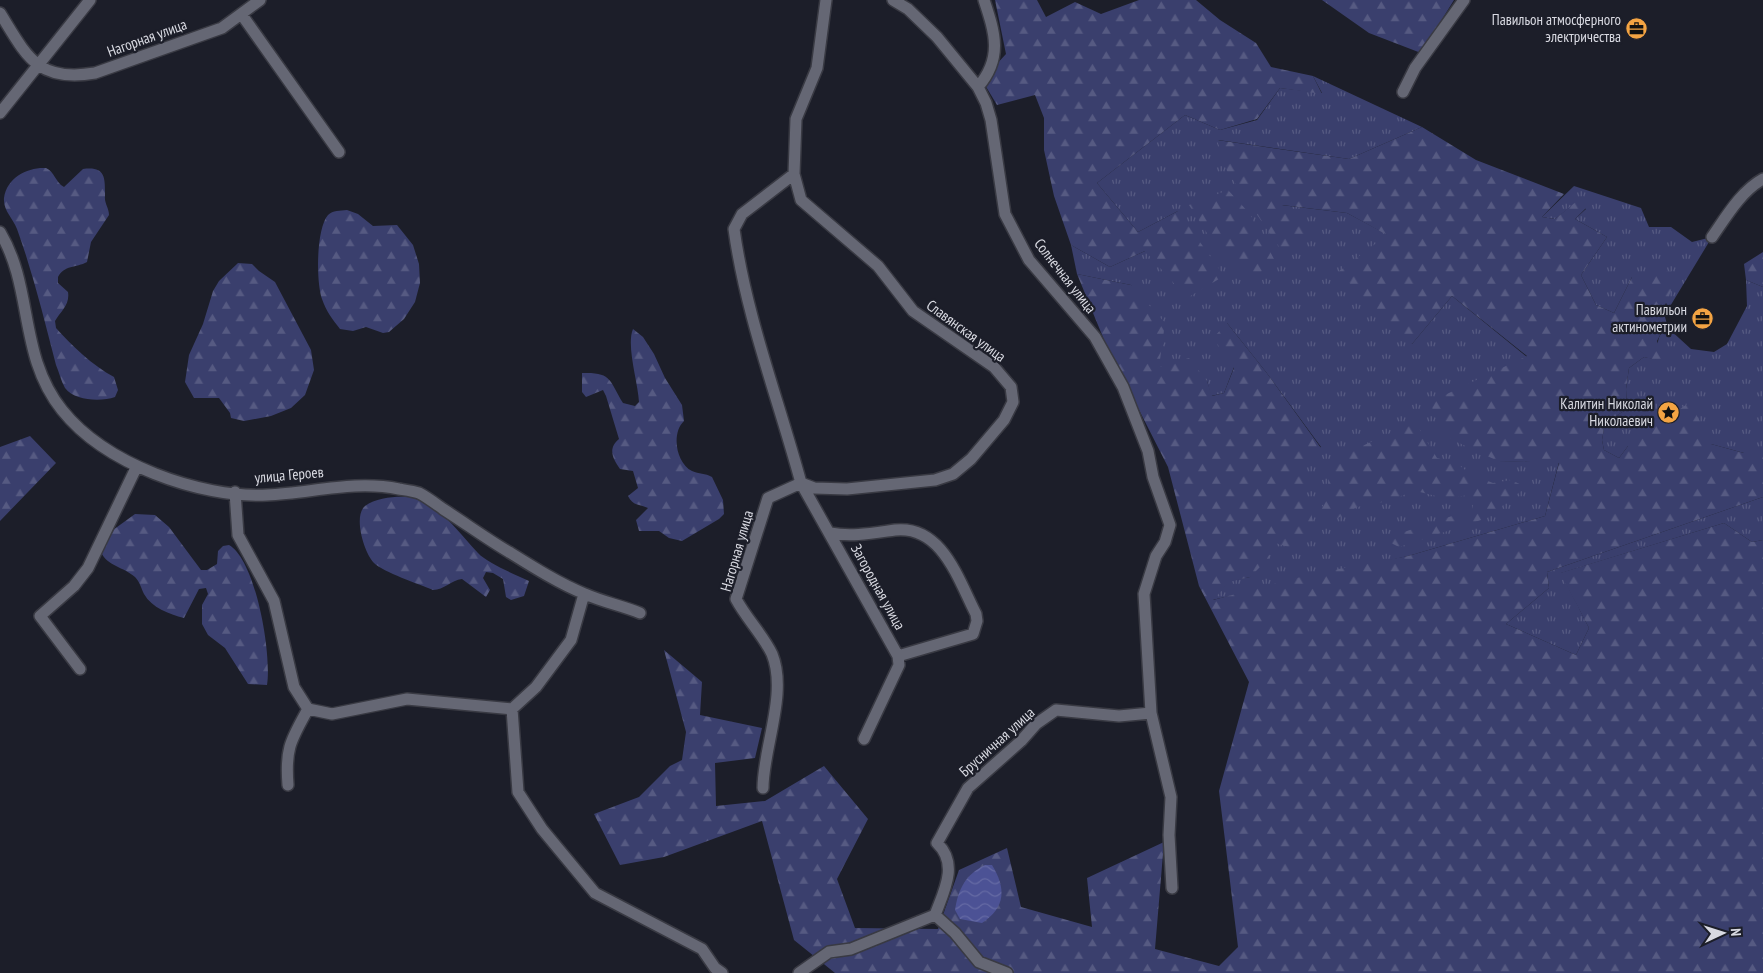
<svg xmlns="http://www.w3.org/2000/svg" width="1763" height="973" viewBox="0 0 1763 973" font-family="'PT Sans Narrow',sans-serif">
  <defs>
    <pattern id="grass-tufts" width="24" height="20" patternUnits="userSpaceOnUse" patternTransform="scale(1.25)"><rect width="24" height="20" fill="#3a3f6d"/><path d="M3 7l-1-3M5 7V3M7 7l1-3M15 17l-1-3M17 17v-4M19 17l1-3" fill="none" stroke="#565a82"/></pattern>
    <pattern id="forest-firs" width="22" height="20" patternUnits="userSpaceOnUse" patternTransform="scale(1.25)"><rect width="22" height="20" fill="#3a3f6d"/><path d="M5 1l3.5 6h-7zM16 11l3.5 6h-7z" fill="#565a82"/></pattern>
    <pattern id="water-waves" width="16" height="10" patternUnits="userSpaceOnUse" patternTransform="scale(1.25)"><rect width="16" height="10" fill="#4c5295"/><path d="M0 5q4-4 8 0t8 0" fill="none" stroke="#656aa4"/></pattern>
  </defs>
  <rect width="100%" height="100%" fill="#1c1e29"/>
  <path fill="url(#grass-tufts)" d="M 1313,76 L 1422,127 L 1349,159 L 1218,140 L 1281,205 L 1347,213 L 1388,235 L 1412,344 L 1452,296 L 1527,357 L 1498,461 L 1559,462 L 1545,516 L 1408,556 L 1212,600 L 1229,581 L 1250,577 L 1256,537 L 1299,461 L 1321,447 L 1266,372 L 1227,323 L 1234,367 L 1224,393 L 1211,396 L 1207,381 L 1159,367 L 1131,285 L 1077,274 L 1071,245 L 1110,267 L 1145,251 L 1178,211 L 1138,232 L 1097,183 L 1185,115 L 1220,130 L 1257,120 L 1280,88 L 1322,93 Z
    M 1574,186 L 1641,208 L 1649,227 L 1671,227 L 1692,242 L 1712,237 L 1666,313 L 1663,310 L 1667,304 L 1632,277 L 1614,313 L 1596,305 L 1581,275 L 1607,237 L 1575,219 L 1586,209 L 1577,202 L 1555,219 L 1542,217 Z
    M 1746,280 L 1763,287 L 1763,453 L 1744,453 L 1711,444 L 1628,446 L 1619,458 L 1604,450 L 1602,440 L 1605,423 L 1627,409 L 1626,389 L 1629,368 L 1644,357 L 1660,360 C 1658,347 1654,336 1668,328 L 1691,349 L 1714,352 L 1727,344 L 1747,306 Z
    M 1763,497 L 1763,540 L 1752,542 L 1724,523 L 1561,573 L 1589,628 L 1576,655 L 1506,624 L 1549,588 L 1547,572 Z"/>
  <path fill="url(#forest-firs)" d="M 995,0 L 1037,0 L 1046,17 L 1075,2 L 1101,14 L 1139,0 L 1196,0 L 1220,20 L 1256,43 L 1271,67 L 1313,76 L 1322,94 L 1280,88 L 1257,119 L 1220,130 L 1185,115 L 1097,183 L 1138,232 L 1178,211 L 1224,276 L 1187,298 L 1145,251 L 1110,267 L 1071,245 L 1054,196 L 1044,150 L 1044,118 L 1035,95 L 997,105 L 982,80 L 1006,54 Z
    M 1322,0 L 1454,0 L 1421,53 L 1369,33 Z
    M 1422,127 L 1476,160 L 1564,194 L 1542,217 L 1555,219 L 1577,201 L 1586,208 L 1575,219 L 1607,237 L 1581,275 L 1596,305 L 1614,313 L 1632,277 L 1671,271 L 1676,279 L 1663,310 L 1668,328 L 1662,331 L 1657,341 L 1663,356 L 1660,361 L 1644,357 L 1629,368 L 1626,389 L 1627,409 L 1605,423 L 1602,440 L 1604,450 L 1619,458 L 1628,446 L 1690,402 L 1711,444 L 1744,453 L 1763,453 L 1763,497 L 1547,572 L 1549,588 L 1506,624 L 1576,655 L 1589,628 L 1560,573 L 1724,523 L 1752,542 L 1763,540 L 1763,973 L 835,973 L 794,940 L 762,821 L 664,857 L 620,865 L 594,814 L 639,797 L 670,766 L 682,760 L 686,732 L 664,650 L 702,682 L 700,715 L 762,728 L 755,758 L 715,763 L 716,806 L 765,801 L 824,766 L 868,819 L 837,879 L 855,928 L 938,929 L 959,870 L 1007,848 L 1021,907 L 1092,927 L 1087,878 L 1164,842 L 1155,949 L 1219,966 L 1238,947 L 1219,791 L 1249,682 L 1199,586 L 1168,467 L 1107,347 L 1077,274 L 1131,285 L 1165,323 L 1159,367 L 1189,358 L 1207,381 L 1212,396 L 1224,393 L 1234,368 L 1213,338 L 1227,323 L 1266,372 L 1321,448 L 1299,462 L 1314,526 L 1291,548 L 1257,537 L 1270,557 L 1250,577 L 1229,582 L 1213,600 L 1312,574 L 1408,556 L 1545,516 L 1559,463 L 1498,461 L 1442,435 L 1430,402 L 1527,356 L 1452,296 L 1412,344 L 1338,272 L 1387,235 L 1347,213 L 1282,205 L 1308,233 L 1300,245 L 1284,254 L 1227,171 L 1217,140 L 1349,159 Z
    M 46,168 C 55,172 55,182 64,187 L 83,169 C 106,166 105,178 105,196 C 104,203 109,208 109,215 L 91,242 L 87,262 C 76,268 64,265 58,277 L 58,283 L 68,292 C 70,305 61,311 55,321 L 56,328 C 71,345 93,366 114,377 L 118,390 L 115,397 C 101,402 75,401 65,388 C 61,381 59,372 56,365 C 44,319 33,273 17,229 C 13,218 3,211 4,198 C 7,177 28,167 46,168 Z
    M 1228,190 L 1250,214 L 1274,259 L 1252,281 L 1214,244 L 1189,205 Z
    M 347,210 L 358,214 L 373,226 L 397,225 L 413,245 L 419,264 L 420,283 L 415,302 L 404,319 L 389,332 L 383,333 L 366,327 L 353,331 L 340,329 C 333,320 326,311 322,299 C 316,282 316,229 328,215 C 333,210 340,211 347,210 Z
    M 1763,252 L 1763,287 L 1746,280 L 1744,264 Z
    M 238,263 L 252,264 L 259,271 L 275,282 L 311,350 L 314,370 L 305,395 L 291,408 L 271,416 L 244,421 L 231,418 L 230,413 L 219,398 L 194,398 L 185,382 L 189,355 L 203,324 L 213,291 L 219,281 Z
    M 633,329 L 643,337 L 654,354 L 665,378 L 682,405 L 684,421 C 671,433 676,463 692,471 C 699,474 705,473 712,477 L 723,500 L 724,514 L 719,519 L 682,541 L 669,538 L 659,531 L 639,531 L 636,520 L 648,508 C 639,504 633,506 628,496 L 638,488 L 633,471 L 620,469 C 612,458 608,448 619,439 L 606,396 L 603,390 L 586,397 L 582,392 L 582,373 C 612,372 609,380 623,403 L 635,406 L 639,402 C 638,382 626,346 633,329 Z
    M 1415,422 L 1437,458 L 1456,463 L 1472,475 L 1493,483 L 1511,480 L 1526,487 L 1487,518 L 1399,547 L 1383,539 L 1473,509 L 1472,494 L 1448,499 L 1416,491 L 1383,502 L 1357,507 L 1338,518 L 1321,509 L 1329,495 L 1327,462 Z
    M 30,436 L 56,463 L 0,521 L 0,447 Z
    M 410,497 C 443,507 456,530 478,553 C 487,563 516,575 529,581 L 524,596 L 511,600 L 506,597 L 503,579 L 493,573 L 486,572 L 483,578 L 490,590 L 486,597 L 462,579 C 451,580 444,590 433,590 C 419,584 383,572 374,563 C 364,553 353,516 365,506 C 377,497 397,496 410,497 Z
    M 135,514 L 155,515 L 169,527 L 201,570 L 207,570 L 217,564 L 218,551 L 223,546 L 229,545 C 256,560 272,655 267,685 L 248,684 L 225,648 L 208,635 L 202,624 L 202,605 L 208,594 L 206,588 L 199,589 L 184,618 C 169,614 152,608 144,594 C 141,588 140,582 135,577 C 124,567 107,566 101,552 L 113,530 Z"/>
  <path fill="url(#water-waves)" d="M 985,865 L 992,865 C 1006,888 1006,907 982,923 L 960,919 L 955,910 C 958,889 966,874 985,865 Z"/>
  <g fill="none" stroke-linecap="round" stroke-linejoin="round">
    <defs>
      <path id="minor" d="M 893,0 L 908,9 L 937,37 L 978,87 L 986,103 L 991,120 L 1005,214 L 1029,260 L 1095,337 L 1123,387 L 1148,451 L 1153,477 L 1170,525 L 1165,542 L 1156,556 L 1144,594 L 1151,713 L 1119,716 L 1056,710 L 1036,724 L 1021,741 L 968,788 L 937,843 C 959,864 944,891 935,915
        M 0,13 C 26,55 37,83 95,73 L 222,28 L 260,0
        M 242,15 L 339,152
        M 978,87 C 1003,58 995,33 984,0
        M 1403,92 L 1415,68 L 1464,0
        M 0,113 L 90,0
        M 794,174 L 742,214 L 734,229 C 746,316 778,398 801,483 L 814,488 L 847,489 L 935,480 L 953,474 L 971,459 L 1004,420 L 1013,402 L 1011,387 L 994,367 L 913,311 L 878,266 L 801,200 L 794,174 L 796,119 L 817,68 L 826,0
        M 0,232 C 34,289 18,355 62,410 C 105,464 199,498 267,495 C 312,493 354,480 399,489 C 405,490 413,491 419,493 C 427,497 436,504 443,509 C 465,523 487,539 509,552 C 533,567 560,584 585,594 C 603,602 623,606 640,613
        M 1712,237 C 1726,217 1741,191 1763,179
        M 235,492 L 238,535 L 274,601 L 294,687 L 308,709 L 332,714 L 407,699 L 512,709
        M 830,533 C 852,537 873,533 895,530 C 942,525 958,579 976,614 L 977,621 L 973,634 L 898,656
        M 584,594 L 571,640 L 536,687 L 512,709 L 518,792 L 542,829 L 595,893 L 702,949 L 715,968 L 722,973
        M 80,669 L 40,616 L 74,586 L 88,568 L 137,466
        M 1151,713 L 1171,797 L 1169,835 L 1172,888
        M 288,785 C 285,748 291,740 308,709
        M 763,788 C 763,748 788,693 772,654 C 763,635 746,618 736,599 L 768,498 L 801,483 L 898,656 L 899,665 L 864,739
        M 935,915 L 955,933 L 979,962 L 1007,973
        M 799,973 L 829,952 L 851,949 L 935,915"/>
    </defs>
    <use href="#minor" stroke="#393a43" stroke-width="14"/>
    <use href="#minor" stroke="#656774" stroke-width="11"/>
  </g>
  <defs>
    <symbol id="office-disc" viewBox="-11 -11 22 22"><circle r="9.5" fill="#f4a443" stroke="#1c1e29"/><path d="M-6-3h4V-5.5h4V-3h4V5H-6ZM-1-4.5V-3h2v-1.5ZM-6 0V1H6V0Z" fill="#111"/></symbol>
    <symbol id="sight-disc" viewBox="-11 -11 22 22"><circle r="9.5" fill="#f4a443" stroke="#1c1e29"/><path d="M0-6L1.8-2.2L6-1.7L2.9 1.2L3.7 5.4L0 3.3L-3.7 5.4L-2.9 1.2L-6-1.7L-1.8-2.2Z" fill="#111"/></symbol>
  </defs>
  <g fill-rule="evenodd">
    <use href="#office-disc" x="1624" y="16" width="25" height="25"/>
    <use href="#office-disc" x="1690" y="306" width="25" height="25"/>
    <use href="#sight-disc" x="1656" y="400" width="25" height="25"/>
  </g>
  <g text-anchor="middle" stroke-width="4.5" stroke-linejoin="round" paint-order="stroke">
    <g font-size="15" fill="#d9dae2" stroke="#1c1e29" text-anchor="end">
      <text x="1621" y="25">Павильон атмосферного<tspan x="1621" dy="17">электричества</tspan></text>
      <text x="1687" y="315">Павильон<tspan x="1687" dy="17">актинометрии</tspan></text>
      <text x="1653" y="409">Калитин Николай<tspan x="1653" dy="17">Николаевич</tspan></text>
    </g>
    <g font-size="15" fill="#d9dae2" stroke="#1c1e29">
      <text transform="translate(147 38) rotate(-20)" y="5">Нагорная улица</text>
      <text transform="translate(1065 276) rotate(52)" y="5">Солнечная улица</text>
      <text transform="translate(966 331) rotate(36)" y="5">Славянская улица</text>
      <text transform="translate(289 475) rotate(-5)" y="5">улица Героев</text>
      <text transform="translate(737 551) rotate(-74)" y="5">Нагорная улица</text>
      <text transform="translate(878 587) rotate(61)" y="5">Загородная улица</text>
      <text transform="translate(997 742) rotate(-42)" y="5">Брусничная улица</text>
    </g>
  </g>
  <g transform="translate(1723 933) rotate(86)" stroke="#1c1e29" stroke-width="4" paint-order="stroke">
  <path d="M0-4L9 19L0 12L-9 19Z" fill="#d9dae2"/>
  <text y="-8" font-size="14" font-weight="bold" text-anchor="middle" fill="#d9dae2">N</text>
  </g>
</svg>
